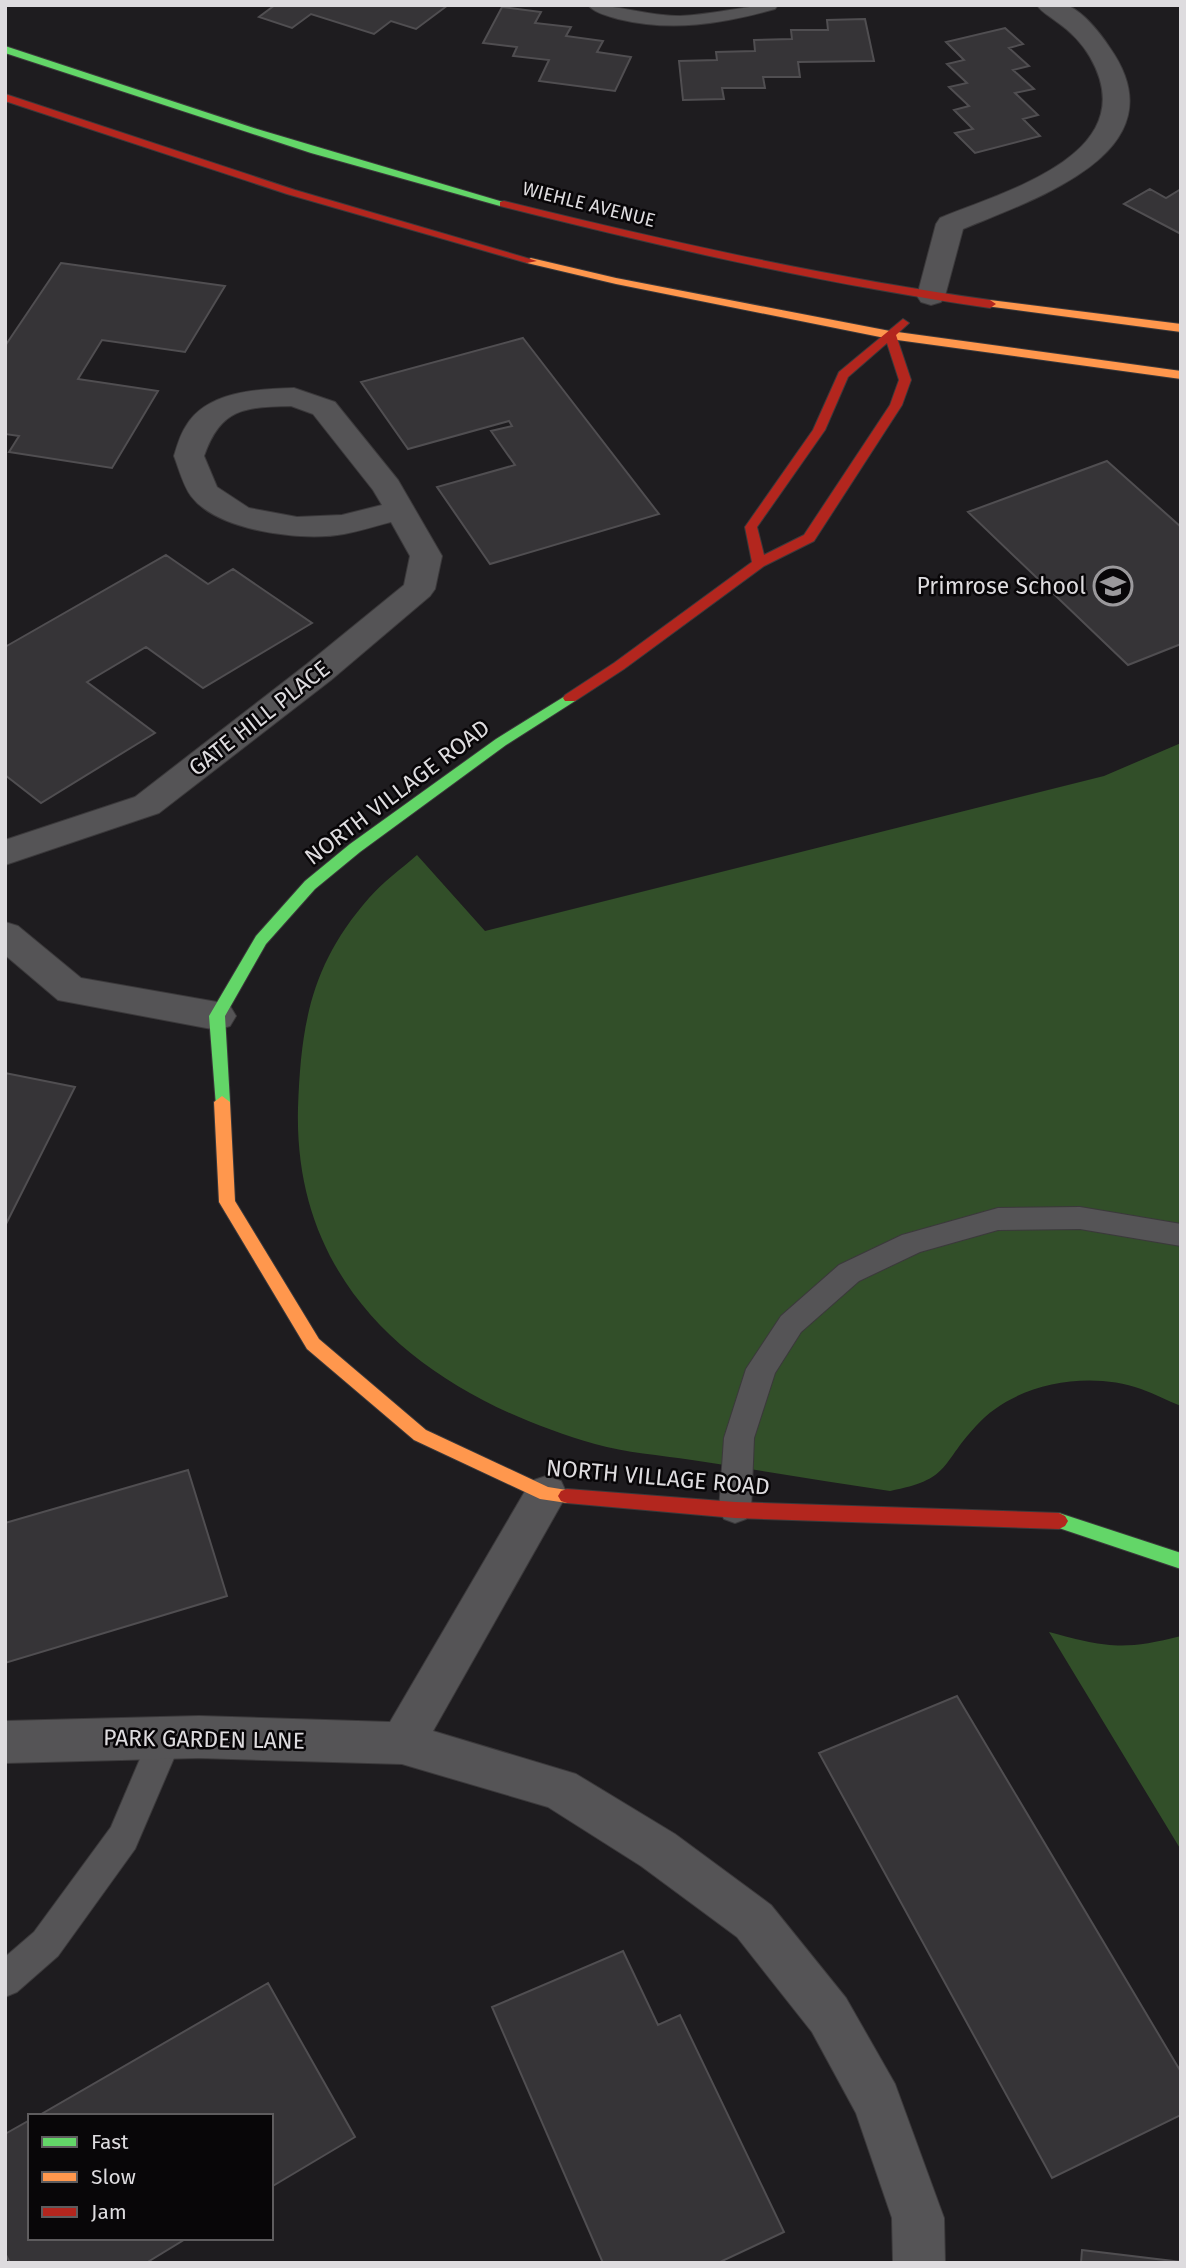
<svg xmlns="http://www.w3.org/2000/svg" width="1186" height="2268" viewBox="0 0 1186 2268" font-family="'Fira Sans',sans-serif">
  <rect width="100%" height="100%" fill="#1e1c1f"/>
  <path fill="#324f29" d="M 1181,743 L 1181,1406 C 1168,1401 1155,1394 1141,1389 C 1088,1370 1014,1383 976,1426 C 939,1466 951,1479 890,1491 C 824,1481 758,1470 692,1460 C 660,1455 626,1453 595,1444 C 431,1397 293,1294 298,1108 C 301,1024 311,964 369,898 C 383,882 401,869 417,855 L 485,931 L 1104,776 Z
    M 1049,1632 C 1105,1647 1123,1651 1181,1636 L 1181,1850 Z"/>
  <path fill="#363437" stroke="#504e51" stroke-width="2" d="M 275,5 L 448,5 L 416,29 L 391,21 L 374,34 L 311,14 L 292,28 L 259,17 Z
    M 502,7 L 541,12 L 535,23 L 571,27 L 566,36 L 603,41 L 597,52 L 631,57 L 615,91 L 539,81 L 549,60 L 513,56 L 517,47 L 483,43 Z
    M 865,19 L 874,61 L 798,62 L 800,77 L 763,77 L 765,88 L 722,88 L 724,99 L 683,100 L 679,61 L 717,60 L 716,52 L 755,51 L 754,40 L 792,39 L 791,30 L 828,30 L 827,20 Z
    M 1005,28 L 1023,44 L 1009,48 L 1029,66 L 1013,70 L 1034,89 L 1015,93 L 1038,115 L 1023,119 L 1040,136 L 975,153 L 955,133 L 973,129 L 954,110 L 969,106 L 949,87 L 967,83 L 947,64 L 964,60 L 946,42 Z
    M 1150,189 L 1166,198 L 1181,189 L 1181,234 L 1124,204 Z
    M 61,263 L 225,286 L 185,352 L 102,340 L 78,379 L 158,391 L 112,468 L 9,452 L 19,436 L 5,434 L 5,346 Z
    M 523,338 L 659,514 L 490,564 L 437,487 L 515,465 L 491,431 L 512,426 L 509,421 L 408,449 L 361,382 Z
    M 1107,461 L 1181,527 L 1181,644 L 1128,665 L 968,512 Z
    M 166,555 L 208,584 L 233,569 L 312,623 L 203,688 L 146,647 L 87,682 L 155,733 L 41,803 L 5,775 L 5,647 Z
    M 5,1073 L 75,1087 L 5,1226 Z
    M 188,1470 L 227,1596 L 5,1663 L 5,1523 Z
    M 957,1696 L 1181,2072 L 1181,2115 L 1052,2178 L 819,1753 Z
    M 623,1951 L 658,2025 L 680,2015 L 784,2232 L 718,2263 L 603,2263 L 492,2007 Z
    M 268,1983 L 355,2137 L 271,2187 L 271,2116 L 38,2116 Z
    M 30,2120 L 30,2238 L 187,2238 L 146,2263 L 10,2263 L 5,2253 L 5,2134 Z
    M 1082,2250 L 1181,2262 L 1181,2263 L 1081,2263 Z"/>
  <g fill="none" stroke-linecap="round" stroke-linejoin="round">
    <defs>
      <path id="lane" d="M 588,5 C 619,5 648,16 680,16 C 713,15 745,5 778,5 L 775,9 C 722,24 672,32 618,19 C 608,16 595,13 588,5 Z
        M 1080,1207 L 1181,1224 L 1181,1246 L 1080,1229 L 998,1230 L 920,1252 L 859,1281 L 801,1332 L 775,1373 L 754,1438 L 751,1510 L 746,1519 L 735,1523 L 724,1519 L 719,1510 L 724,1438 L 746,1369 L 781,1316 L 839,1265 L 902,1235 L 998,1208 Z
        M 166,1722 L 178,1726 L 183,1737 L 135,1849 L 58,1956 L 17,1992 L 5,1997 L 5,1957 L 34,1932 L 111,1827 L 154,1726 Z"/>
      <path id="street" d="M 1037,5 C 1046,5 1060,3 1069,6 C 1085,14 1100,33 1110,48 C 1183,152 1034,199 963,229 L 945,296 L 941,302 L 931,305 L 921,302 L 917,296 L 936,224 L 940,218 C 1005,191 1146,154 1090,57 C 1082,43 1070,31 1057,22 C 1050,16 1042,13 1037,5 Z
        M 294,388 L 335,402 L 398,480 L 442,556 L 435,589 L 430,596 L 331,680 L 159,813 L 5,865 L 5,840 L 135,797 L 307,664 L 404,585 L 410,556 L 391,522 C 375,526 360,531 344,534 C 303,542 217,531 191,496 C 183,485 179,469 174,456 C 177,446 180,435 186,426 C 207,391 258,389 294,388 ZM 291,406 L 313,414 L 373,490 L 382,505 L 342,515 L 297,517 L 249,508 L 217,487 L 204,456 C 221,408 244,407 291,406 Z
        M 5,922 L 18,926 L 81,978 L 217,1002 L 230,1006 L 236,1016 L 230,1026 L 217,1030 L 58,1000 L 5,955 Z
        M 546,1476 L 561,1481 L 567,1494 L 433,1731 L 576,1774 L 675,1834 L 771,1905 L 846,1998 L 895,2084 L 944,2218 L 945,2263 L 893,2263 L 892,2218 L 856,2113 L 812,2032 L 737,1937 L 641,1866 L 548,1807 L 402,1764 L 199,1758 L 5,1763 L 5,1721 L 199,1716 L 390,1722 L 531,1481 Z"/>
      <path id="fast" d="M 5,46 L 257,129 L 510,204 L 500,206 L 311,153 L 5,53 Z
        M 570,693 L 575,695 L 577,698 L 575,701 L 506,745 L 360,852 L 315,889 L 266,944 L 225,1016 L 230,1102 L 222,1108 L 216,1106 L 209,1016 L 256,936 L 305,881 L 350,844 L 496,739 Z
        M 1059,1513 L 1181,1553 L 1181,1569 L 1053,1526 L 1050,1521 L 1053,1516 Z"/>
      <path id="slow" d="M 531,258 L 616,278 L 890,331 L 1181,371 L 1181,379 L 890,339 L 616,284 L 527,263 L 525,261 Z
        M 990,300 L 1181,324 L 1181,332 L 986,306 L 986,302 Z
        M 222,1096 L 230,1102 L 235,1201 L 319,1339 L 426,1430 L 548,1487 L 573,1491 L 576,1496 L 573,1501 L 567,1503 L 540,1499 L 414,1440 L 307,1349 L 219,1202 L 214,1102 Z"/>
      <path id="jam" d="M 5,94 L 295,190 L 537,261 L 527,263 L 287,194 L 5,101 Z
        M 504,201 C 665,241 826,277 990,300 L 996,304 L 990,308 C 824,284 662,247 500,206 L 500,202 Z
        M 903,319 L 909,323 L 896,335 L 911,380 L 902,405 L 814,541 L 764,566 L 624,669 L 575,701 L 565,701 L 563,698 L 565,695 L 614,663 L 752,562 L 745,527 L 813,430 L 839,372 ZM 887,343 L 899,380 L 890,405 L 804,535 L 764,555 L 757,527 L 825,430 L 848,377 Z
        M 567,1489 L 735,1502 L 1059,1513 L 1065,1516 L 1068,1521 L 1065,1526 L 1059,1529 L 735,1518 L 567,1503 L 561,1501 L 558,1496 L 561,1491 Z"/>
    </defs>
    <use href="#lane" stroke="#3b393b" stroke-width="2"/>
    <use href="#street" stroke="#3b393b" stroke-width="2"/>
    <use href="#fast" stroke="#3b393b" stroke-width="2"/>
    <use href="#slow" stroke="#3b393b" stroke-width="2"/>
    <use href="#jam" stroke="#3b393b" stroke-width="2"/>
    <use href="#lane" fill="#555456" fill-rule="evenodd"/>
    <use href="#street" fill="#555456" fill-rule="evenodd"/>
    <use href="#fast" fill="#63d668" fill-rule="evenodd"/>
    <use href="#slow" fill="#ff974d" fill-rule="evenodd"/>
    <use href="#jam" fill="#b3261e" fill-rule="evenodd"/>
  </g>
  <defs>
    <symbol id="school-ring" viewBox="-11 -11 22 22"><circle r="9.5" fill="#080608" stroke="#9b999c" stroke-width="1.5"/><path d="M0-5L7-2L0 1L-7-2ZM-4 1L0 2.5L4 1V4Q0 6-4 4Z" fill="#9b999c"/></symbol>
  </defs>
  <g fill-rule="evenodd">
    <use href="#school-ring" x="1091" y="564" width="44" height="44"/>
  </g>
  <g text-anchor="middle" stroke-width="5" stroke-linejoin="round" paint-order="stroke">
    <g font-size="19" fill="#dedcdf" stroke="#080608">
      <text transform="translate(589 204) rotate(14)" y="7">WIEHLE AVENUE</text>
    </g>
    <g font-size="23" fill="#dedcdf" stroke="#080608" text-anchor="end">
      <text x="1086" y="594">Primrose School</text>
    </g>
    <g font-size="23" fill="#dedcdf" stroke="#080608">
      <text transform="translate(259 718) rotate(-38)" y="8">GATE HILL PLACE</text>
      <text transform="translate(397 792) rotate(-37)" y="8">NORTH VILLAGE ROAD</text>
      <text transform="translate(658 1477) rotate(5)" y="8">NORTH VILLAGE ROAD</text>
      <text transform="translate(204 1739) rotate(1)" y="8">PARK GARDEN LANE</text>
    </g>
  </g>
  <rect width="1186" height="2268" fill="none" stroke="#dedcdf" stroke-width="14"/>
  <rect x="28" y="2114" width="245" height="126" fill="#080608" stroke="#5e5c5e" stroke-width="2"/>
  <rect x="42" y="2137" width="35" height="10" fill="#63d668" stroke="#5e5c5e" stroke-width="2"/>
  <text x="91" y="2149" font-size="21" fill="#dedcdf">Fast</text>
  <rect x="42" y="2172" width="35" height="10" fill="#ff974d" stroke="#5e5c5e" stroke-width="2"/>
  <text x="91" y="2184" font-size="21" fill="#dedcdf">Slow</text>
  <rect x="42" y="2207" width="35" height="10" fill="#b3261e" stroke="#5e5c5e" stroke-width="2"/>
  <text x="91" y="2219" font-size="21" fill="#dedcdf">Jam</text>
</svg>
